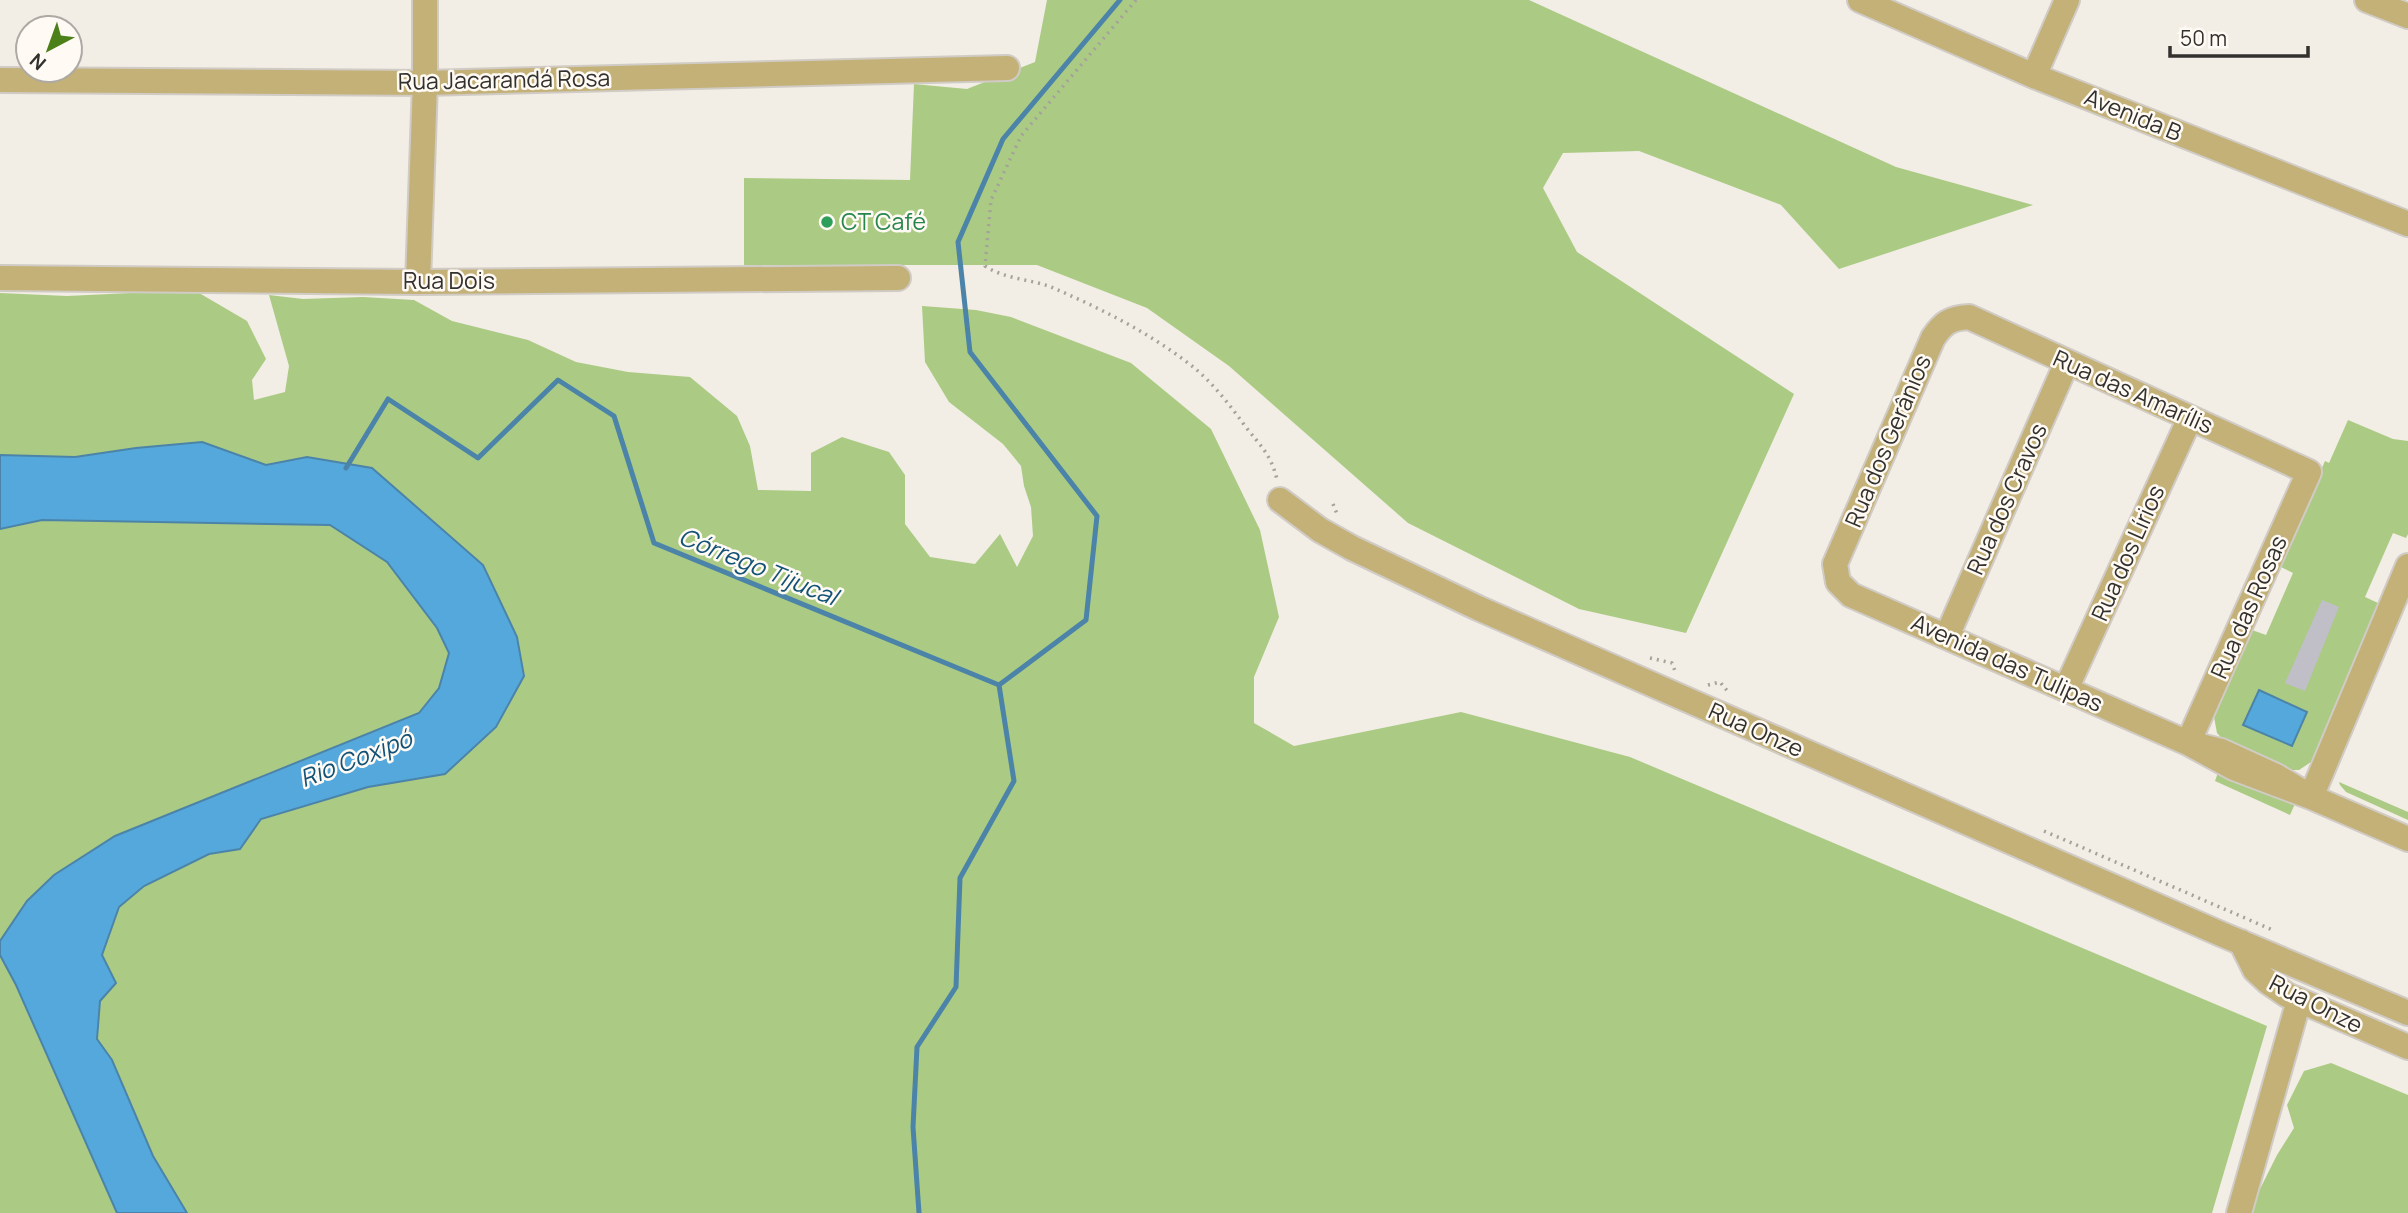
<svg xmlns="http://www.w3.org/2000/svg" width="2408" height="1213" viewBox="0 0 2408 1213" font-family="Manrope,sans-serif">
  <rect width="100%" height="100%" fill="#f2ede5"/>
  <path fill="#abcb84" d="M 1047,0 L 1529,0 L 1896,167 L 2033,205 L 1839,269 L 1781,205 L 1639,151 L 1563,153 L 1543,188 L 1577,252 L 1794,394 L 1686,633 L 1579,609 L 1408,523 L 1229,366 L 1147,308 L 1037,265 L 744,265 L 744,178 L 910,180 L 914,84 L 967,89 L 1035,62 Z
    M 194,290 L 247,321 L 266,359 L 252,380 L 254,400 L 285,392 L 289,366 L 269,295 L 303,299 L 363,297 L 414,300 L 452,321 L 528,340 L 576,362 L 628,372 L 690,377 L 737,416 L 750,446 L 758,490 L 811,491 L 811,453 L 842,437 L 889,452 L 905,475 L 905,524 L 930,557 L 975,564 L 1000,534 L 1017,567 L 1033,536 L 1031,507 L 1024,486 L 1021,466 L 1003,444 L 949,402 L 925,362 L 922,306 L 976,310 L 1011,317 L 1131,363 L 1211,429 L 1260,530 L 1279,617 L 1254,677 L 1254,723 L 1294,746 L 1461,712 L 1630,757 L 2267,1026 L 2212,1213 L 0,1213 L 0,293 L 67,296 Z
    M 2348,420 L 2393,439 L 2408,441 L 2408,534 L 2406,538 L 2393,533 L 2365,597 L 2378,603 L 2311,762 L 2299,770 L 2292,770 L 2225,742 L 2217,733 L 2214,717 L 2252,630 L 2266,635 L 2293,573 L 2279,566 L 2325,461 L 2329,463 Z
    M 2221,764 L 2298,797 L 2290,815 L 2215,781 Z
    M 2339,782 L 2408,812 L 2408,820 L 2346,792 L 2340,785 Z
    M 2331,1063 L 2408,1095 L 2408,1213 L 2248,1213 L 2277,1155 L 2294,1128 L 2287,1105 L 2304,1071 Z"/>
  <path fill="#55a8dc" stroke="#4b84a8" stroke-width="2" d="M 202,442 L 266,465 L 307,457 L 372,468 L 483,565 L 517,637 L 524,676 L 496,727 L 445,774 L 368,787 L 261,819 L 240,849 L 209,854 L 144,886 L 119,907 L 102,955 L 116,983 L 100,1001 L 97,1039 L 112,1060 L 153,1156 L 187,1213 L 117,1213 L 16,985 L 0,955 L 0,941 L 27,901 L 54,875 L 115,836 L 419,713 L 439,688 L 449,653 L 437,628 L 387,562 L 330,525 L 42,520 L 0,529 L 0,455 L 75,457 L 136,448 Z
    M 2259,690 L 2307,712 L 2292,746 L 2243,725 Z"/>
  <g fill="none" stroke-linecap="round" stroke-linejoin="round">
    <path stroke="#4b84a8" stroke-width="5" d="M 346,468 L 388,399 L 478,458 L 558,380 L 614,416 L 654,543 L 999,685
      M 919,1213 L 913,1127 L 917,1047 L 956,987 L 960,878 L 1014,781 L 999,685 L 1086,620 L 1097,516 L 970,352 L 958,242 L 1003,139 L 1120,0"/>
  </g>
  <path fill="#c0bec7" d="M 2322,600 L 2339,607 L 2305,691 L 2285,683 Z"/>
  <g fill="none" stroke-linecap="round" stroke-linejoin="round">
    <defs>
      <path id="minor" d="M 1860,0 L 2034,76 L 2408,224
        M 2367,0 L 2408,16
        M 2034,76 L 2067,0
        M 0,80 L 425,83 L 1007,68
        M 0,278 L 418,282 L 898,278
        M 418,282 L 425,83 L 425,0
        M 1969,317 L 2309,472 L 2188,743 L 1851,595 L 1838,582 L 1835,564 L 1933,338 C 1943,323 1950,318 1969,317 Z
        M 1280,500 L 1320,530 L 1352,548 L 1478,608 L 2221,934 L 2408,1013
        M 1947,636 L 2067,362
        M 2066,689 L 2190,418
        M 2311,797 L 2276,776 L 2221,751 L 2188,743 L 2234,768 L 2311,797 L 2408,839
        M 2311,797 L 2408,566
        M 2241,942 L 2255,970 L 2268,982 L 2287,995 L 2408,1047
        M 2239,1213 L 2299,1000"/>
    </defs>
    <use href="#minor" stroke="#d0cbc4" stroke-width="28"/>
    <path stroke="#a5a19b" stroke-width="3.5" stroke-dasharray="2 5" stroke-linecap="butt" d="M 1136,0 L 1021,136 L 991,200 L 985,266 C 1004,279 1030,279 1051,287 C 1100,308 1150,333 1192,366 C 1212,382 1230,405 1245,426 C 1260,445 1272,456 1277,480
      M 1333,504 L 1337,514
      M 1650,658 L 1672,663 L 1675,671
      M 1708,685 L 1720,682 L 1729,693
      M 2044,831 L 2275,931"/>
    <use href="#minor" stroke="#c3b178" stroke-width="24"/>
  </g>
  <circle fill="#2e9e5b" stroke="#fffaf4" stroke-width="2.5" cx="827" cy="222" r="7"/>
  <g text-anchor="middle" stroke-width="5" stroke-linejoin="round" paint-order="stroke">
    <g font-size="23" fill="#33312e" stroke="#fffaf4">
      <text transform="translate(504 80) rotate(-1)" y="8">Rua Jacarandá Rosa</text>
      <text transform="translate(2133 115) rotate(22)" y="8">Avenida B</text>
      <text x="449" y="289">Rua Dois</text>
      <text transform="translate(2133 392) rotate(24)" y="8">Rua das Amarílis</text>
      <text transform="translate(1888 441) rotate(-67)" y="8">Rua dos Gerânios</text>
      <text transform="translate(2007 499) rotate(-66)" y="8">Rua dos Cravos</text>
      <text transform="translate(2128 553) rotate(-66)" y="8">Rua dos Lírios</text>
      <text transform="translate(2249 607) rotate(-66)" y="8">Rua das Rosas</text>
      <text transform="translate(2007 663) rotate(24)" y="8">Avenida das Tulipas</text>
      <text transform="translate(1756 730) rotate(24)" y="8">Rua Onze</text>
      <text transform="translate(2316 1004) rotate(27)" y="8">Rua Onze</text>
    </g>
    <g font-size="23" fill="#27864d" stroke="#fffaf4" text-anchor="start">
      <text x="841" y="230">CT Café</text>
    </g>
    <g font-size="24" font-style="italic" fill="#125276" stroke="#fffaf4">
      <text transform="translate(758 567) rotate(22)" y="8">Córrego Tijucal</text>
      <text transform="translate(356 759) rotate(-21)" y="8">Rio Coxipó</text>
    </g>
  </g>
  <g transform="translate(49 49) rotate(221)"><circle r="33" fill="#fffaf4" stroke="#adaaa5" stroke-width="2"/>
  <path d="M0-5L12 26L0 18L-12 26Z" fill="#4b8118"/>
  <text y="-10" font-size="19" font-weight="bold" text-anchor="middle" fill="#33312e">N</text>
  </g>
  <path d="M2170 46v10h138v-10" fill="none" stroke="#33312e" stroke-width="3.5"/>
  <text x="2180" y="46" font-size="21" fill="#33312e" stroke="#fffaf4" stroke-width="5" paint-order="stroke">50 m</text>
</svg>
